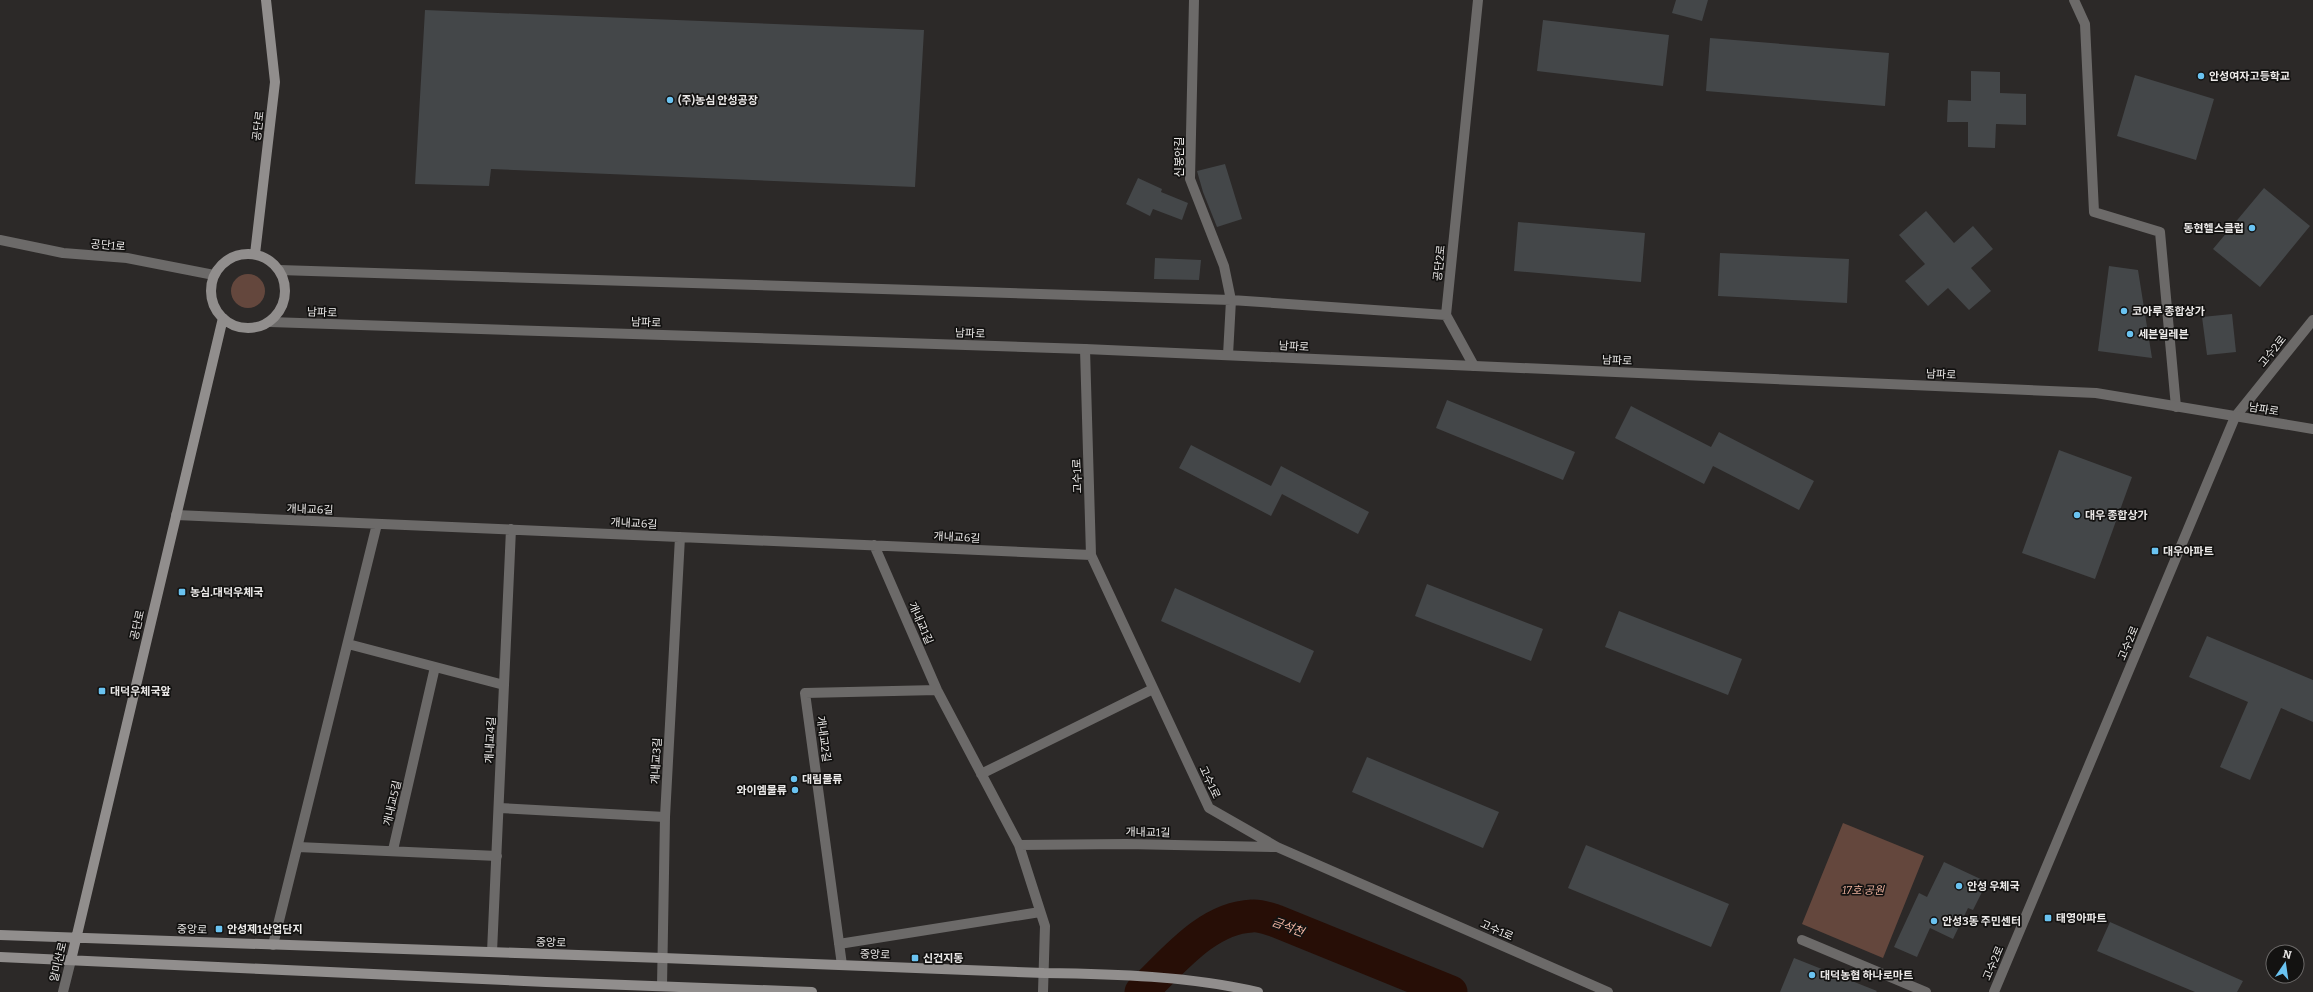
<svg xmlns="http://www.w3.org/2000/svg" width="2313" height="992" viewBox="0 0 2313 992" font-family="Bitter,'Noto Sans KR',serif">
  <rect width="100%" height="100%" fill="#2c2928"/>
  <path fill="#64473d" d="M231 291a17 17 0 1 1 34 0a17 17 0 1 1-34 0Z
    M 1843,823 L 1924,856 L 1883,958 L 1802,924 Z"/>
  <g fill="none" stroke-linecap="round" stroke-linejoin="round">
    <path stroke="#270e06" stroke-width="33" d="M 1141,992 C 1172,963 1206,918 1252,916 C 1260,915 1269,919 1276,921 L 1451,992"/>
  </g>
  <path fill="#444749" d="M 1676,0 L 1708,0 L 1702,21 L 1672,13 Z
    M 425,10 L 924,30 L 915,187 L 491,169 L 489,186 L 415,184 Z
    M 1543,20 L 1669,35 L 1663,86 L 1537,71 Z
    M 1710,38 L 1889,53 L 1885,106 L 1706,91 Z
    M 1971,71 L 2000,72 L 2000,93 L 2026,94 L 2026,125 L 1996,124 L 1995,148 L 1968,147 L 1968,122 L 1947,122 L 1948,100 L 1971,101 Z
    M 2135,75 L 2214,99 L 2196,160 L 2117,136 Z
    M 1225,164 L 1242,219 L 1217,227 L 1203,192 L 1197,171 Z
    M 1138,178 L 1162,189 L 1161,192 L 1188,203 L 1182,220 L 1153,209 L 1150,216 L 1126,204 Z
    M 2264,188 L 2310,226 L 2260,287 L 2213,249 Z
    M 1926,211 L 1954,243 L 1973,226 L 1993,249 L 1971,268 L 1991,291 L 1969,310 L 1948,288 L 1928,306 L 1905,281 L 1925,264 L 1899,235 Z
    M 1518,222 L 1645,233 L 1641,282 L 1514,271 Z
    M 1720,253 L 1849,259 L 1847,303 L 1718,296 Z
    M 1155,258 L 1201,260 L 1199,280 L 1154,279 Z
    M 2109,266 L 2138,270 L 2152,358 L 2098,351 Z
    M 2232,314 L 2236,352 L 2207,355 L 2202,317 Z
    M 1447,400 L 1575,452 L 1563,480 L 1436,428 Z
    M 1631,406 L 1711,447 L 1719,432 L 1814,481 L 1799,510 L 1713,466 L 1704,484 L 1615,438 Z
    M 1191,445 L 1271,486 L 1281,466 L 1369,512 L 1358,534 L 1282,494 L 1271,516 L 1179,468 Z
    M 2059,450 L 2132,477 L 2095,579 L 2022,553 Z
    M 1427,584 L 1543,629 L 1531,661 L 1415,616 Z
    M 1175,588 L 1314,651 L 1300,683 L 1161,621 Z
    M 1619,611 L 1742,659 L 1728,695 L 1605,647 Z
    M 2207,636 L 2313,680 L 2313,722 L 2281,708 L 2250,780 L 2220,767 L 2248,702 L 2189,677 Z
    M 1367,757 L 1499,812 L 1483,848 L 1352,792 Z
    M 1586,845 L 1729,904 L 1711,947 L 1568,888 Z
    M 1944,862 L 1987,882 L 1973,910 L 1968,908 L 1953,939 L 1930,928 L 1917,957 L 1894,947 L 1919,893 L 1927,897 Z
    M 2110,922 L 2243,981 L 2237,992 L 2195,992 L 2097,951 Z
    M 1794,958 L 1877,991 L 1876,992 L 1780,992 Z"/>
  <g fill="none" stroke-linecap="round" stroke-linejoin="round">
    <path stroke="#6c6a69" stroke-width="10" d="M 1194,0 L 1190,179 L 1224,266 L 1231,300 L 1228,355
      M 2074,0 L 2085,24 L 2094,212 L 2160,232 L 2176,407
      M 0,240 L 63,253 L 127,258 L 214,275
      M 279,270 L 1231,300 L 1446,315
      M 1446,315 L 1478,0
      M 1446,315 L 1474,366
      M 1085,349 L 1091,555 L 1209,808 L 1277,847 L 1608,992
      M 176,515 L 1091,555
      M 874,545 L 937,690 L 1019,845 L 1045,926 L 1043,992
      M 348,644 L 504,685
      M 981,774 L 1153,689
      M 499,808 L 665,817
      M 1019,845 L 1126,844 L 1275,847
      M 298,847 L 497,856
      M 393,850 L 435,667
      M 1802,940 L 1926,992
      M 839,944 L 1040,912
      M 273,945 L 377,524
      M 492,952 L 511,529
      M 842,965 L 805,693 L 937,690
      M 662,986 L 665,817 L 680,537
      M 1994,992 L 2235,417 L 2313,320"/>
    <path stroke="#6c6a69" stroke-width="10" d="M 270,322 L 1085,349 L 2096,393 L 2313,429
      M 63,992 L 71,960"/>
    <path stroke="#918e8d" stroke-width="10" d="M211 291a37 37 0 1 1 74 0a37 37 0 1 1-74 0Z
      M 255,254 L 275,82 L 266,0
      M 0,935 L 663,958 L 1044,973 C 1115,974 1189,976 1258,992
      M 0,957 L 546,982 L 812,992
      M 71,960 L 223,318"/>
  </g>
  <g fill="#6ac3f1" stroke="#131211" stroke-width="1.5">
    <circle cx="2201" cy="76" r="4"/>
    <circle cx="670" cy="100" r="4"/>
    <circle cx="2252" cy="228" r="4"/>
    <circle cx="2124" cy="311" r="4"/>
    <circle cx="2130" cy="334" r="4"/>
    <circle cx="2077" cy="515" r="4"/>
    <rect x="2151" y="547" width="8" height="8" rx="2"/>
    <rect x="178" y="588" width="8" height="8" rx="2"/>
    <rect x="98" y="687" width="8" height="8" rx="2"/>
    <circle cx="794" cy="779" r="4"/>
    <circle cx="795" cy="790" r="4"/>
    <circle cx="1959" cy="886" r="4"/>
    <rect x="2044" y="914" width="8" height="8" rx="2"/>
    <circle cx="1934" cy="921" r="4"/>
    <rect x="215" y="925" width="8" height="8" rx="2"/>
    <rect x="911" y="954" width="8" height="8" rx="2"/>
    <circle cx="1812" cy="975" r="4"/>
  </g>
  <g text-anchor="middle" stroke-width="3.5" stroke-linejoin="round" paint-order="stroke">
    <g font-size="11" font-weight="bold" fill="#eceae9" stroke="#131211" text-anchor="start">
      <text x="2209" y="80">안성여자고등학교</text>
      <text x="678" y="104">(주)농심 안성공장</text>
      <text x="2244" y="232" text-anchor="end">동현헬스클럽</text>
      <text x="2132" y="315">코아루 종합상가</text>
      <text x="2138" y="338">세븐일레븐</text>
      <text x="2085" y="519">대우 종합상가</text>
      <text x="2163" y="555">대우아파트</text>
      <text x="190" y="596">농심.대덕우체국</text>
      <text x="110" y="695">대덕우체국앞</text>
      <text x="802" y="783">대림물류</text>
      <text x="787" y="794" text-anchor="end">와이엠물류</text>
      <text x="1967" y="890">안성 우체국</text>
      <text x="2056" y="922">태영아파트</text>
      <text x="1942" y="925">안성3동 주민센터</text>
      <text x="227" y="933">안성제1산업단지</text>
      <text x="923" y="962">신건지동</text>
      <text x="1820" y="979">대덕농협 하나로마트</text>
    </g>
    <g font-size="11" fill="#eceae9" stroke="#131211">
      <text transform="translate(258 126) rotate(-83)" y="4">공단로</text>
      <text transform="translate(1179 157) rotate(-90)" y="4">신봉안길</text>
      <text transform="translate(108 245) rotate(5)" y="4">공단1로</text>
      <text transform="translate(1439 263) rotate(-84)" y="4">공단2로</text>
      <text transform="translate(322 312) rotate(2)" y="4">남파로</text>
      <text transform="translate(646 322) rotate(2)" y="4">남파로</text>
      <text transform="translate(970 333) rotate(2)" y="4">남파로</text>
      <text transform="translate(1294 346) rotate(3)" y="4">남파로</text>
      <text transform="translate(2272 351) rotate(-51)" y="4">고수2로</text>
      <text transform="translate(1617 360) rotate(2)" y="4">남파로</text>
      <text transform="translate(1941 374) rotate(2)" y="4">남파로</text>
      <text transform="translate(2264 409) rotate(9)" y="4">남파로</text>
      <text transform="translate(1077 476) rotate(-92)" y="4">고수1로</text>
      <text transform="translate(310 509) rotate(2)" y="4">개내교6길</text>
      <text transform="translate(634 523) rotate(3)" y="4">개내교6길</text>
      <text transform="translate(957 537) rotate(3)" y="4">개내교6길</text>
      <text transform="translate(921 623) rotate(66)" y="4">개내교1길</text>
      <text transform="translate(137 625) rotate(-77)" y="4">공단로</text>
      <text transform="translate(2128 643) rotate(-67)" y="4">고수2로</text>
      <text transform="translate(824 739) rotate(82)" y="4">개내교2길</text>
      <text transform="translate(490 740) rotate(-87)" y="4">개내교4길</text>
      <text transform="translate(656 761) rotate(-87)" y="4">개내교3길</text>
      <text transform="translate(1210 782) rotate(65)" y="4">고수1로</text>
      <text transform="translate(392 803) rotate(-77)" y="4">개내교5길</text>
      <text transform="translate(1148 832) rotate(1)" y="4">개내교1길</text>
      <text transform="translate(192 929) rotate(2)" y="4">중앙로</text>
      <text transform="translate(1497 930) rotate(24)" y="4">고수1로</text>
      <text transform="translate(551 942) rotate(2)" y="4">중앙로</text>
      <text transform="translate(875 954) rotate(2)" y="4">중앙로</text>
      <text transform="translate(58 962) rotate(-77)" y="4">알미산로</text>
      <text transform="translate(1993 963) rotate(-67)" y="4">고수2로</text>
    </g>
    <g font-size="11" font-style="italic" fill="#ebb09d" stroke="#131211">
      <text x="1863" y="894">17호 공원</text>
    </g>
    <g font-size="12" font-style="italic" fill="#f3b7a4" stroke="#131211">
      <text transform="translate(1288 927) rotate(20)" y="4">금석천</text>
    </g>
  </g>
  <g transform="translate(2285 964) rotate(13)"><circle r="19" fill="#131211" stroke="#6a6867"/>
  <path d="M0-3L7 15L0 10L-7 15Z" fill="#6ac3f1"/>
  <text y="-6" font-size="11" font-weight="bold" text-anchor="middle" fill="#eceae9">N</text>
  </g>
</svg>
